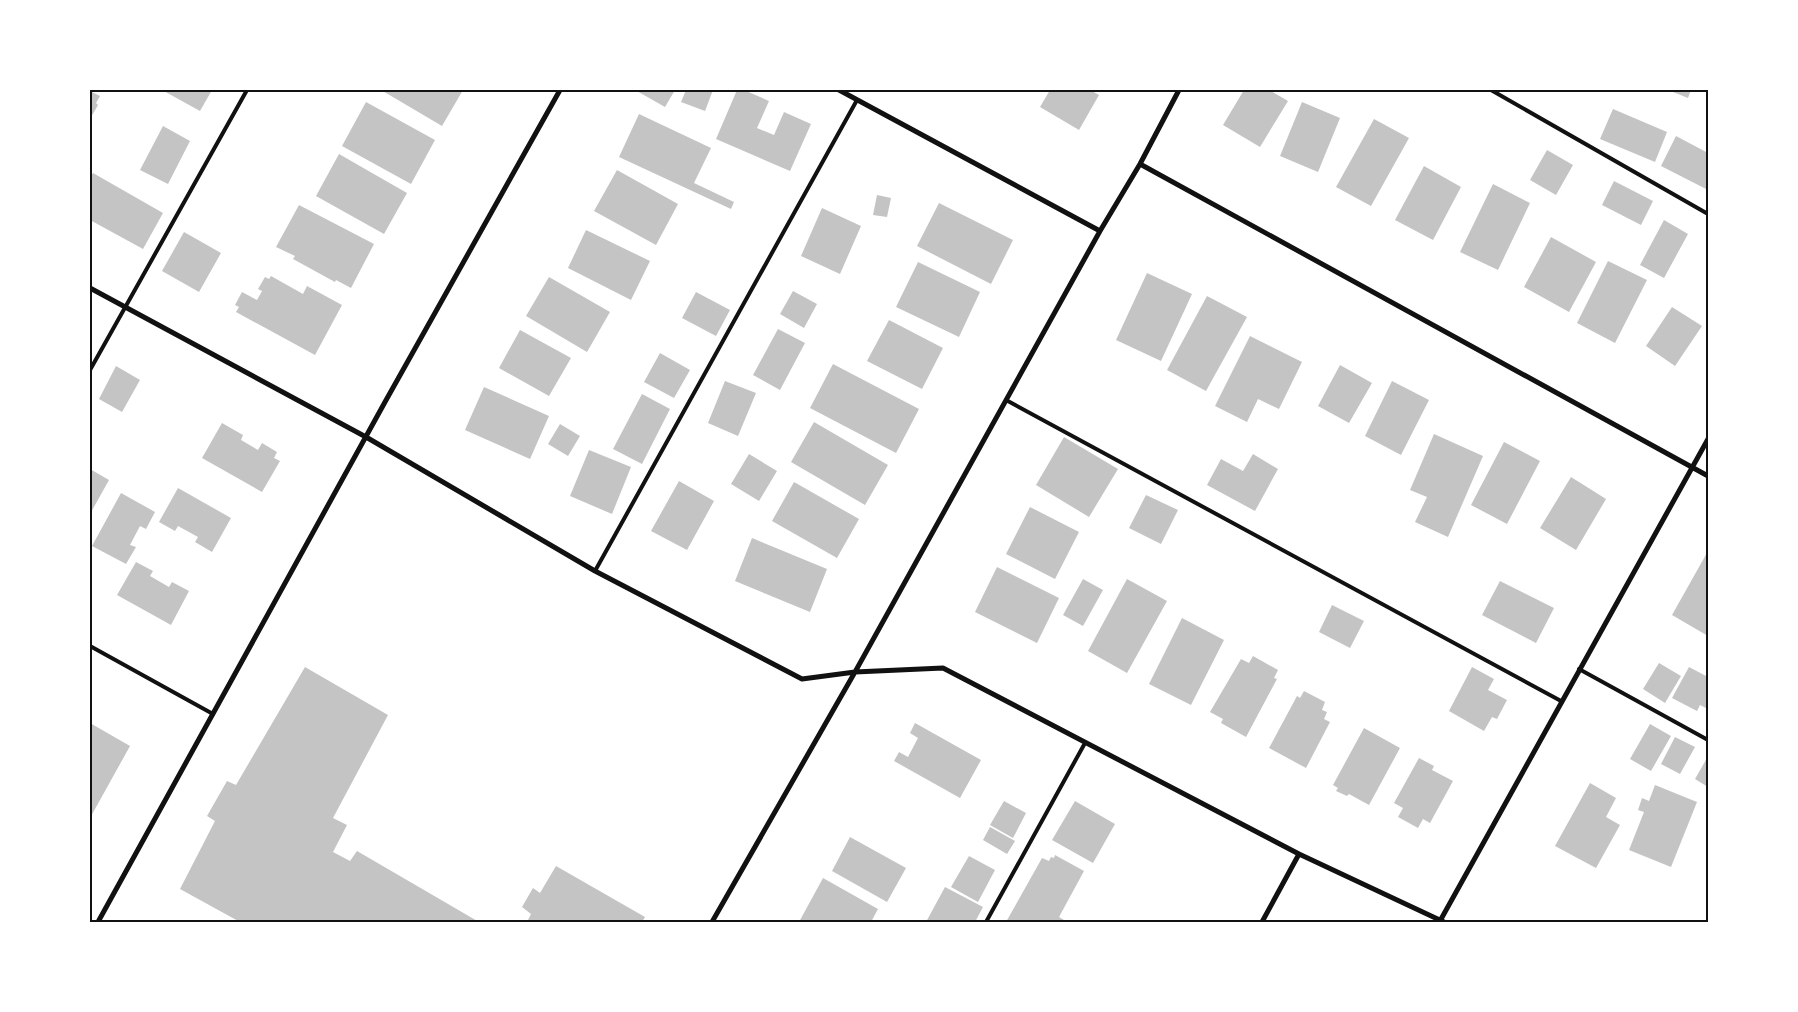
<svg xmlns="http://www.w3.org/2000/svg" width="1798" height="1012" viewBox="0 0 1798 1012" font-family="Lato,sans-serif">
  <rect width="100%" height="100%" fill="#fff"/>
  <path fill="#c4c4c4" d="M 162,90 L 212,90 L 200,111 Z
    M 381,90 L 463,90 L 442,126 Z
    M 635,90 L 675,90 L 665,107 Z
    M 686,90 L 713,90 L 705,111 L 681,102 Z
    M 737,90 L 744,90 L 769,101 L 757,128 L 774,135 L 784,112 L 811,124 L 790,171 L 716,139 Z
    M 1050,90 L 1090,90 L 1099,95 L 1079,130 L 1040,107 Z
    M 1244,90 L 1269,90 L 1288,101 L 1260,147 L 1223,125 Z
    M 1668,90 L 1691,90 L 1688,98 Z
    M 90,91 L 100,96 L 96,103 L 98,105 L 90,119 Z
    M 366,102 L 435,140 L 411,184 L 342,146 Z
    M 1302,102 L 1340,118 L 1318,172 L 1280,156 Z
    M 1613,109 L 1667,132 L 1655,162 L 1600,139 Z
    M 639,114 L 711,148 L 694,183 L 734,202 L 731,209 L 619,157 Z
    M 1374,119 L 1409,138 L 1371,206 L 1336,187 Z
    M 163,126 L 190,141 L 168,184 L 140,170 Z
    M 1676,136 L 1708,153 L 1708,190 L 1661,166 Z
    M 1547,150 L 1573,165 L 1556,195 L 1530,180 Z
    M 339,154 L 407,193 L 384,234 L 316,196 Z
    M 1424,166 L 1461,187 L 1433,240 L 1395,220 Z
    M 617,170 L 678,204 L 656,245 L 594,211 Z
    M 93,173 L 163,213 L 143,249 L 90,220 L 90,178 Z
    M 1614,181 L 1653,201 L 1641,225 L 1602,205 Z
    M 1493,184 L 1530,203 L 1498,270 L 1460,252 Z
    M 877,195 L 891,198 L 887,217 L 873,215 Z
    M 939,203 L 1013,240 L 991,284 L 917,246 Z
    M 299,205 L 374,244 L 351,288 L 336,280 L 335,282 L 293,259 L 295,256 L 276,247 Z
    M 822,208 L 861,226 L 840,274 L 801,256 Z
    M 1664,220 L 1688,234 L 1664,278 L 1640,265 Z
    M 586,230 L 650,261 L 631,300 L 568,268 Z
    M 184,232 L 221,253 L 199,292 L 162,271 Z
    M 1551,237 L 1596,262 L 1569,312 L 1524,287 Z
    M 1608,261 L 1647,280 L 1615,343 L 1577,323 Z
    M 918,262 L 980,292 L 959,337 L 896,307 Z
    M 1147,273 L 1192,294 L 1161,361 L 1116,340 Z
    M 271,276 L 303,294 L 307,286 L 342,305 L 315,355 L 236,312 L 239,307 L 235,305 L 242,292 L 257,300 L 262,291 L 258,289 L 265,277 L 269,279 Z
    M 549,277 L 610,312 L 587,352 L 526,316 Z
    M 793,291 L 817,304 L 804,328 L 780,314 Z
    M 696,292 L 730,310 L 716,336 L 682,318 Z
    M 1207,296 L 1247,317 L 1206,391 L 1167,370 Z
    M 1672,307 L 1702,326 L 1675,366 L 1646,346 Z
    M 889,320 L 943,348 L 922,389 L 867,361 Z
    M 778,329 L 805,343 L 780,390 L 753,375 Z
    M 520,330 L 571,358 L 549,396 L 499,368 Z
    M 1250,336 L 1302,362 L 1279,409 L 1258,399 L 1247,422 L 1215,406 Z
    M 660,353 L 690,370 L 674,398 L 644,382 Z
    M 833,364 L 919,409 L 896,453 L 810,408 Z
    M 1340,365 L 1372,383 L 1349,423 L 1318,406 Z
    M 116,366 L 140,380 L 122,412 L 99,399 Z
    M 725,381 L 756,393 L 738,436 L 708,423 Z
    M 1392,381 L 1429,400 L 1401,455 L 1365,436 Z
    M 484,387 L 549,416 L 530,459 L 465,430 Z
    M 642,394 L 670,409 L 642,464 L 613,449 Z
    M 814,422 L 888,465 L 865,505 L 791,462 Z
    M 222,423 L 243,435 L 241,440 L 258,450 L 262,443 L 277,452 L 274,458 L 280,461 L 262,492 L 202,458 Z
    M 560,424 L 580,436 L 568,456 L 548,444 Z
    M 1434,434 L 1483,456 L 1448,537 L 1415,522 L 1427,497 L 1410,490 Z
    M 1064,437 L 1118,469 L 1089,517 L 1036,485 Z
    M 1504,442 L 1540,461 L 1507,524 L 1471,505 Z
    M 589,450 L 631,467 L 612,514 L 570,496 Z
    M 749,454 L 777,471 L 759,501 L 731,484 Z
    M 1253,454 L 1278,469 L 1255,511 L 1207,485 L 1221,459 L 1243,471 Z
    M 90,469 L 109,480 L 90,514 Z
    M 1571,477 L 1606,499 L 1576,550 L 1540,528 Z
    M 679,481 L 714,501 L 687,550 L 651,531 Z
    M 794,482 L 859,519 L 837,558 L 772,521 Z
    M 178,488 L 231,518 L 212,552 L 195,542 L 198,537 L 178,526 L 175,531 L 159,522 Z
    M 121,493 L 155,512 L 146,529 L 140,526 L 130,545 L 136,547 L 126,564 L 92,546 Z
    M 1146,495 L 1178,510 L 1161,544 L 1129,528 Z
    M 1030,507 L 1079,532 L 1055,579 L 1006,554 Z
    M 752,538 L 827,569 L 810,612 L 735,581 Z
    M 1708,551 L 1708,636 L 1672,615 Z
    M 136,562 L 153,571 L 150,576 L 169,587 L 172,582 L 189,591 L 171,625 L 117,595 Z
    M 997,567 L 1059,598 L 1037,643 L 975,612 Z
    M 1083,579 L 1103,590 L 1083,626 L 1063,615 Z
    M 1127,579 L 1167,601 L 1127,673 L 1088,651 Z
    M 1500,581 L 1554,608 L 1536,643 L 1482,615 Z
    M 1332,605 L 1364,621 L 1350,648 L 1319,632 Z
    M 1182,618 L 1224,640 L 1191,705 L 1149,684 Z
    M 1253,656 L 1278,670 L 1274,678 L 1277,679 L 1246,737 L 1221,723 L 1223,719 L 1210,712 L 1241,659 L 1249,663 Z
    M 1659,663 L 1681,676 L 1665,703 L 1643,689 Z
    M 305,667 L 388,715 L 333,818 L 347,825 L 333,852 L 350,861 L 357,851 L 479,922 L 240,922 L 180,889 L 215,821 L 207,816 L 227,781 L 236,785 Z
    M 1472,667 L 1494,679 L 1488,690 L 1507,700 L 1497,719 L 1492,717 L 1484,731 L 1449,711 Z
    M 1689,667 L 1708,677 L 1708,709 L 1700,705 L 1697,711 L 1672,698 Z
    M 1304,691 L 1325,702 L 1322,710 L 1327,712 L 1324,719 L 1330,722 L 1306,768 L 1269,748 L 1297,696 L 1300,698 Z
    M 90,723 L 130,746 L 90,818 Z
    M 915,723 L 981,760 L 960,798 L 894,761 L 899,752 L 908,757 L 918,738 L 910,733 Z
    M 1650,724 L 1671,736 L 1651,771 L 1630,759 Z
    M 1364,728 L 1400,748 L 1369,805 L 1349,794 L 1347,796 L 1336,791 L 1338,788 L 1333,785 Z
    M 1675,737 L 1695,747 L 1680,774 L 1661,764 Z
    M 1419,758 L 1434,766 L 1432,770 L 1453,781 L 1430,823 L 1423,819 L 1418,828 L 1398,817 L 1403,808 L 1394,803 Z
    M 1707,758 L 1708,758 L 1708,787 L 1695,779 Z
    M 1590,783 L 1616,798 L 1606,817 L 1620,825 L 1596,868 L 1555,846 Z
    M 1655,785 L 1697,802 L 1671,867 L 1629,850 L 1644,812 L 1638,810 L 1642,798 L 1649,801 Z
    M 1004,801 L 1026,813 L 1013,838 L 990,825 Z
    M 1075,801 L 1115,824 L 1093,863 L 1052,840 Z
    M 990,827 L 1015,841 L 1007,854 L 983,840 Z
    M 850,837 L 906,868 L 887,902 L 832,871 Z
    M 1055,855 L 1084,871 L 1059,917 L 1064,920 L 1063,922 L 1006,922 L 1042,858 L 1049,861 L 1051,857 L 1054,858 Z
    M 969,856 L 995,870 L 978,902 L 951,887 Z
    M 556,866 L 645,917 L 642,922 L 527,922 L 531,914 L 522,907 L 533,888 L 540,893 Z
    M 823,878 L 878,909 L 871,922 L 799,922 Z
    M 945,887 L 983,907 L 975,922 L 926,922 Z"/>
  <g fill="none" stroke-linecap="round" stroke-linejoin="round">
    <path stroke="#111" stroke-width="4" d="M 1491,90 L 1708,214
      M 90,370 L 247,90
      M 1006,400 L 1561,701
      M 595,571 L 857,100
      M 90,646 L 213,714
      M 1579,669 L 1708,740
      M 986,922 L 1085,743"/>
    <path stroke="#111" stroke-width="5" d="M 839,90 L 1100,231
      M 1140,164 L 1708,476
      M 90,288 L 366,437 L 595,571 L 802,679 L 855,672 L 943,668 L 1299,854 L 1444,922
      M 1440,921 L 1708,439
      M 98,922 L 385,402 L 560,90
      M 712,922 L 855,672 L 1100,231 L 1140,164 L 1179,90
      M 1262,922 L 1299,854"/>
  </g>
  <rect width="1798" height="1012" fill="none" stroke="#ffffff" stroke-width="182"/>
  <rect x="91" y="91" width="1616" height="830" fill="none" stroke="#111" stroke-width="2"/>
</svg>
